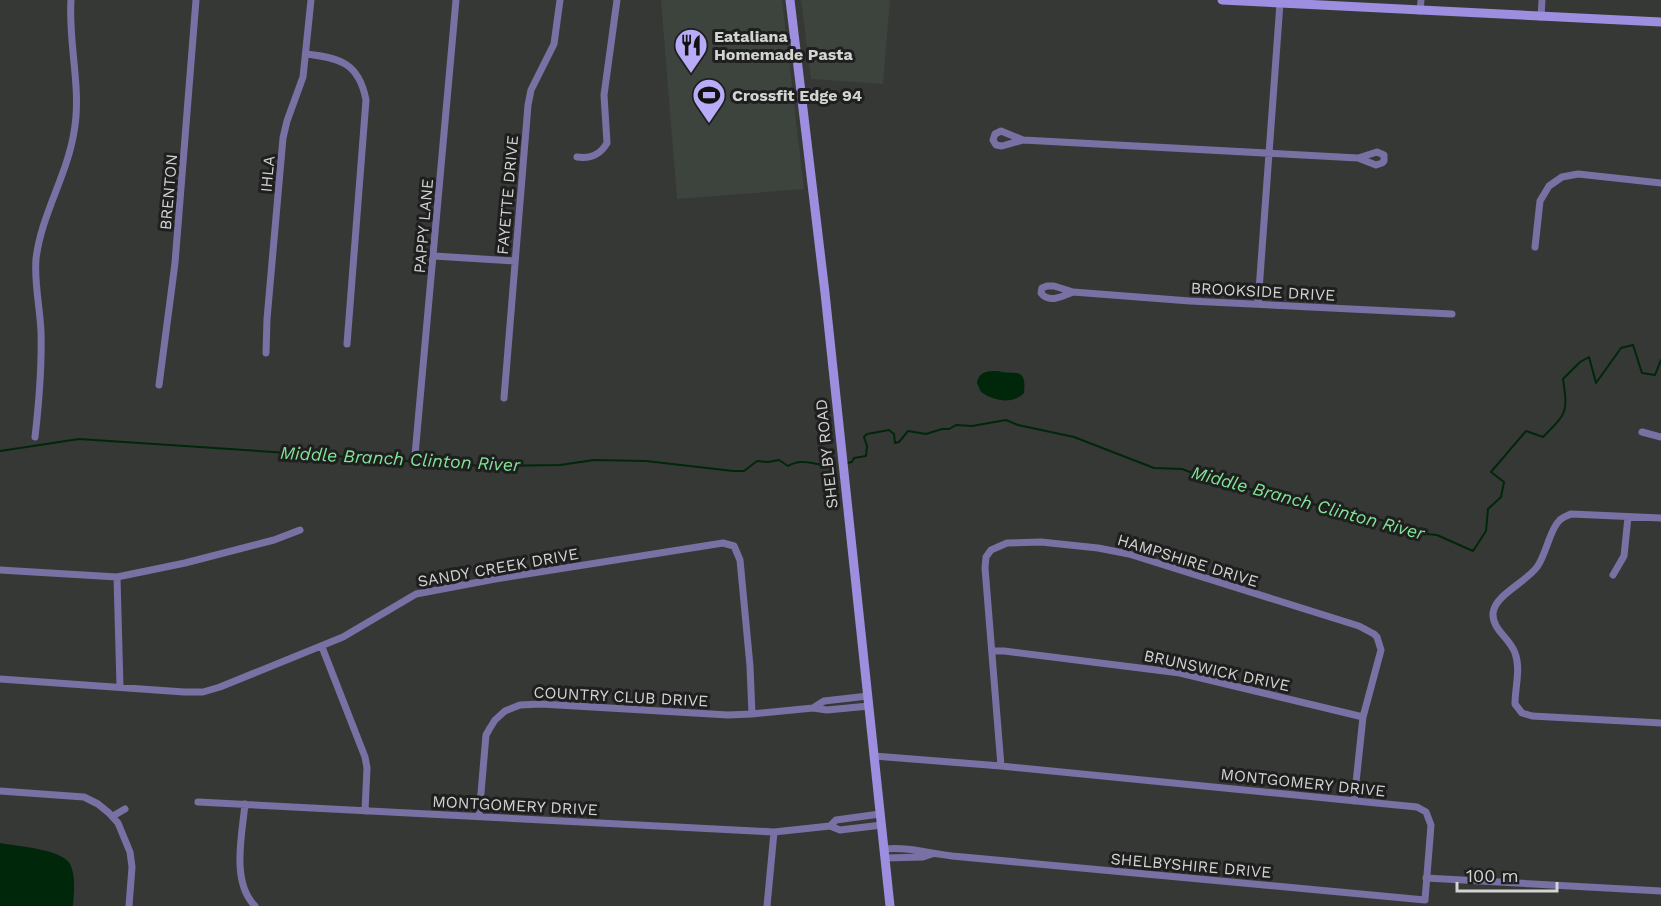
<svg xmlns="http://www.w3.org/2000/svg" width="1661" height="906" viewBox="0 0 1661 906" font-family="'Work Sans',sans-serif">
  <rect width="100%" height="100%" fill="#363836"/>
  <path fill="#3c443d" d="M 661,0 L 782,0 L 804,189 L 677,199 Z
    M 801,0 L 890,0 L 883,84 L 811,79 Z"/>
  <path fill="#00270a" d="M 998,371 C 1014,376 1027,365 1024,393 C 1012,405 994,401 981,392 L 977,383 C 979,371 988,371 998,371 Z
    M 0,843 C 16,846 62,849 70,864 C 76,876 74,893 73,906 L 0,906 Z"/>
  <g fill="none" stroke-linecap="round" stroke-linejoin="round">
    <path stroke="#00270a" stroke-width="2" d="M 0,451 L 79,439 L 482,466 L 560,465 L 594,460 L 646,461 L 733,471 L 744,471 L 757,461 L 768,462 L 779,460 L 788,466 C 803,457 815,466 830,465
      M 847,463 L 852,462 L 854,458 L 866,456 L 867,446 L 864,437 L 867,434 L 889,430 L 894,434 L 895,443 L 899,442 L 908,431 L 926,434 L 942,429 L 949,429 L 956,425 L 972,426 L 1006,420 L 1018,425 L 1074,437 L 1154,468 L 1182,469 L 1211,480 L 1402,525 L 1417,533 L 1437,535 L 1473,551 L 1486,531 L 1488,509 L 1501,497 L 1504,482 L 1491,472 L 1526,431 L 1543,437 C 1567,413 1568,413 1563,379 L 1580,362 L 1589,357 L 1596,383 L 1621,348 L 1633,345 L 1642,373 L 1655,375 L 1661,360"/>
    <path stroke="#7970a4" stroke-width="7" d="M 1420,11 L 1421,0
      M 1541,17 L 1542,0
      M 307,54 C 340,58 359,63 366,100 L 347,344
      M 1023,140 L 1002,146 L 996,145 L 993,140 L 995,134 L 1001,131 L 1023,140 L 1358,158 L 1376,165 L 1382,163 L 1384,161 L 1384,155 L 1377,152 L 1358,158
      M 577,157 C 591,159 600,155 607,143 L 604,95 L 617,0
      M 1535,247 L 1540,201 L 1549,186 L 1562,177 L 1578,174 L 1661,183
      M 434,256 L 515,261
      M 1047,286 L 1054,286 L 1073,292 C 1063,296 1049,304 1041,293 L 1042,288 Z
      M 1073,292 L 1190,301 L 1452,314
      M 1258,304 L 1280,3
      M 266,353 L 267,319 L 283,138 L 287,121 L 303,77 L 311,0
      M 159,385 L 175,263 L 196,0
      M 504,398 L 528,105 L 531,90 L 554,44 L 560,0
      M 1642,432 L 1661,437
      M 35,437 C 39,402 42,367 41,332 C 40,307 34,283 36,259 C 41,215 67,176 74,132 C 82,88 68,44 71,0
      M 415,455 L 456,0
      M 1661,518 L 1571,514 C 1567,516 1562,517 1559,521 C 1550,529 1546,555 1537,567 C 1525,583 1495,595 1493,613 C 1492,630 1510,638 1515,653 C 1521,669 1515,687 1515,704 L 1522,713 L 1532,716 L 1661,723
      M 0,570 L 117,577 L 185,563 L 274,540 L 300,530
      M 1613,575 L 1624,556 L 1628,517
      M 117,577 L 120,687
      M 322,647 L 365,757 L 367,768 L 365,811
      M 992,651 L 1004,651 L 1180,673 L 1363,717
      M 0,679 L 184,692 L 203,692 L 220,687 L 343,637 L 416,594 L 495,579 L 723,543 L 734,546 L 740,560 L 750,666 L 752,714
      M 868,696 L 824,701 L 813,708 L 827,710 L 869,706
      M 874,756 L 1001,766 L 1417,807 L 1426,812 L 1431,825 L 1425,900 L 952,856 C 927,853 910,847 884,849
      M 1001,766 L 985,568 L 986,557 L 991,550 L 1007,543 L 1041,542 L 1098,548 L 1129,554 L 1359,626 L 1374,634 L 1377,637 L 1381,650 L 1363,717 L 1354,801
      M 0,791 L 84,797 L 98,804 L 109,813 L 118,823 L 130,852 L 132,867 L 129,906
      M 198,802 L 774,832 L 830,826 L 840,830 L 882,825
      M 245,804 C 242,835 231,882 255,906
      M 113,816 L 125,809
      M 479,816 L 486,735 L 490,728 L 495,720 L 505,711 L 520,705 L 541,704 L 728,715 L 752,714 L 813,708
      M 830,826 L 836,820 L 880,814
      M 885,858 L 923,857 L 932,854
      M 1426,878 L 1661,891
      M 767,906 L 774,832"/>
    <path stroke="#9d8ee0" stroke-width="9" d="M 790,0 L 825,293 L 890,906
      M 1222,0 L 1661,22"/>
  </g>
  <defs>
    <symbol id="restaurant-pin" viewBox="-11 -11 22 30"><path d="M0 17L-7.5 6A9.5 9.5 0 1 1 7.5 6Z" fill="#b8abf7" stroke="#1e1f1e"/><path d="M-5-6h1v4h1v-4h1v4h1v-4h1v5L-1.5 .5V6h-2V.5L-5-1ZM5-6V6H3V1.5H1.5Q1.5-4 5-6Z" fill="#111"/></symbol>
    <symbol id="stadium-pin" viewBox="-11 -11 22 30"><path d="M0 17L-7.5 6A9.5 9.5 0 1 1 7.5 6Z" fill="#b8abf7" stroke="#1e1f1e"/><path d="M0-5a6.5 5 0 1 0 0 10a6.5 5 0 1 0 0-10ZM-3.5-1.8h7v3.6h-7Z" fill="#111"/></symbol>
  </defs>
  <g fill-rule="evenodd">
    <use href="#restaurant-pin" x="672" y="26" width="38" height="52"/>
    <use href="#stadium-pin" x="690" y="76" width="38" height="52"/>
  </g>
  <g text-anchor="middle" stroke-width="6" stroke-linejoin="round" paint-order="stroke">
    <g font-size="16" font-weight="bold" fill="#d2d4d2" stroke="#1e1f1e" text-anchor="start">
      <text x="714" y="42">Eataliana<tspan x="714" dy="18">Homemade Pasta</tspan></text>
      <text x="732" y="101">Crossfit Edge 94</text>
    </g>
    <g font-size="16" fill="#d2d4d2" stroke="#1e1f1e">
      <text transform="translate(267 174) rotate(-85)" y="6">IHLA</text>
      <text transform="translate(168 192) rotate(-85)" y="6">BRENTON</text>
      <text transform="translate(507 195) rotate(-85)" y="6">FAYETTE DRIVE</text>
      <text transform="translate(423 226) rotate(-85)" y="6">PAPPY LANE</text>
      <text transform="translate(1263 291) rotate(3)" y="6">BROOKSIDE DRIVE</text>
      <text transform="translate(826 454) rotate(-96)" y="6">SHELBY ROAD</text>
      <text transform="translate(1188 560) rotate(17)" y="6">HAMPSHIRE DRIVE</text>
      <text transform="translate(498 567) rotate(-10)" y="6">SANDY CREEK DRIVE</text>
      <text transform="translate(1217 670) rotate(12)" y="6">BRUNSWICK DRIVE</text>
      <text transform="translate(621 696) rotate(3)" y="6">COUNTRY CLUB DRIVE</text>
      <text transform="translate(1303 782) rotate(6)" y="6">MONTGOMERY DRIVE</text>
      <text transform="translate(515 805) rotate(3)" y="6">MONTGOMERY DRIVE</text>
      <text transform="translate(1191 865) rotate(5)" y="6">SHELBYSHIRE DRIVE</text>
    </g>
    <g font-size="18" font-style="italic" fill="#80e596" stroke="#1e1f1e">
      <text transform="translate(400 459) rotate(3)" y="6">Middle Branch Clinton River</text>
      <text transform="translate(1308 503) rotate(15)" y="6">Middle Branch Clinton River</text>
    </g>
  </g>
  <path d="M1457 882v9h100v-9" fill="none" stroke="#d2d4d2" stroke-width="3"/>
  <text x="1466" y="882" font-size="18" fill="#d2d4d2" stroke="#1e1f1e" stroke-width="4.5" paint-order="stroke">100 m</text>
</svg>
